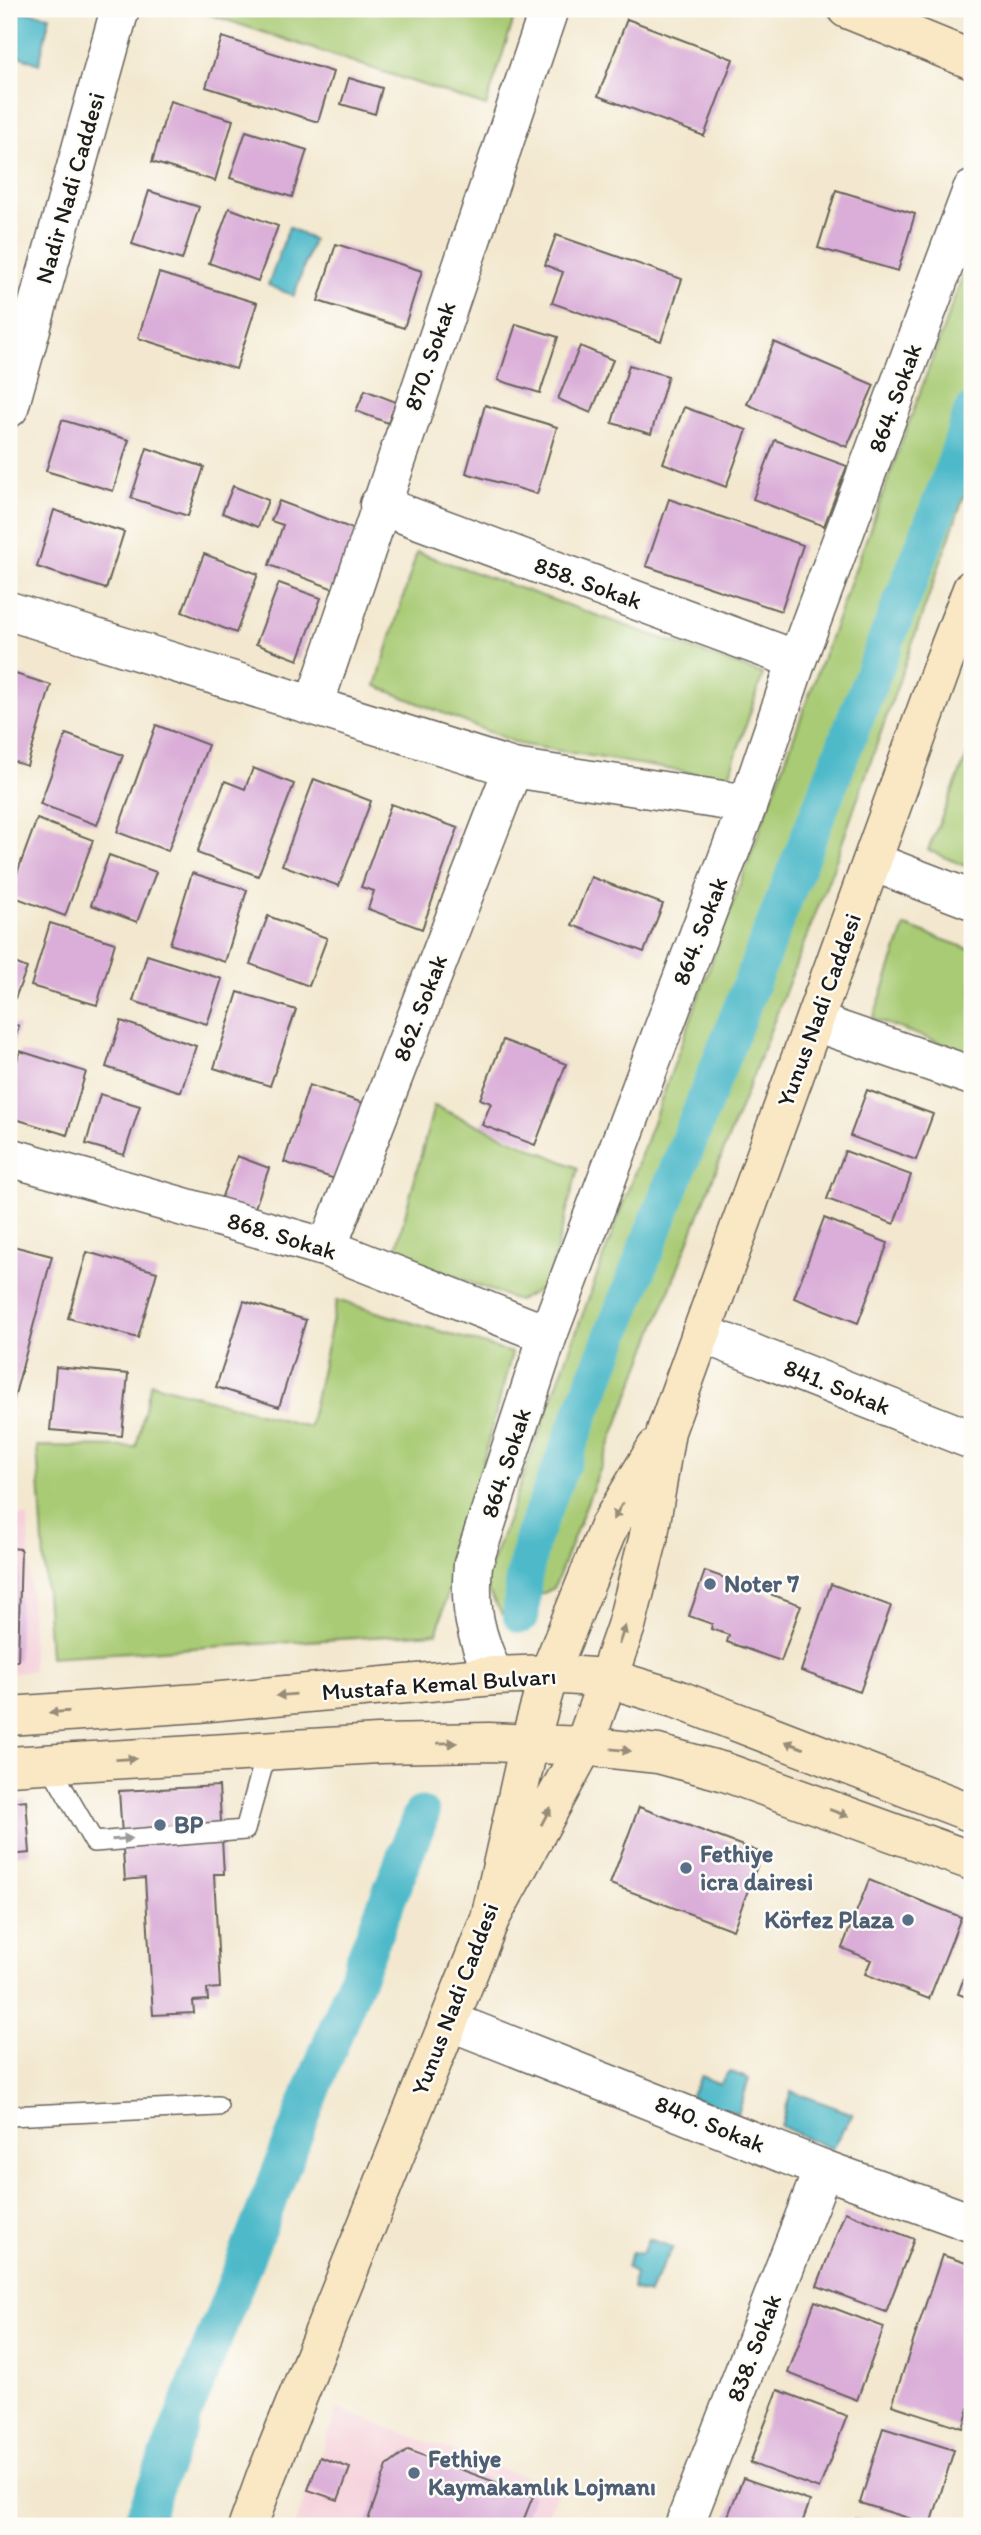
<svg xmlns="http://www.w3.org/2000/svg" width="981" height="2535" viewBox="0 0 981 2535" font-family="Itim,sans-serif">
  <rect width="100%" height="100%" fill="#fdfcf7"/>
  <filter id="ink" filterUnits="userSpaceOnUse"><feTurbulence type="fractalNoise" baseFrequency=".0143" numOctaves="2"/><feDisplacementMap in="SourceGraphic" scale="14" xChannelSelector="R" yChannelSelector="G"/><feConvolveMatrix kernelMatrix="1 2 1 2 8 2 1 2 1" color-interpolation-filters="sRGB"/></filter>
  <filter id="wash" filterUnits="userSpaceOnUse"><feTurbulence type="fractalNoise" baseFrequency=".00686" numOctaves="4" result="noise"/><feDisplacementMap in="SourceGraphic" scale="28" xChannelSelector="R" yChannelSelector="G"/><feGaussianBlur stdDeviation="1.57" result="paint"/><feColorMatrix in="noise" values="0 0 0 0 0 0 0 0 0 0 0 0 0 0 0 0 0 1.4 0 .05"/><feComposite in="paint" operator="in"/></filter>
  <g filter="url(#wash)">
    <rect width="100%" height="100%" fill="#f3e8cf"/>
    <path fill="#f5cfda" d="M 9,1516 L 28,1516 L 33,1671 L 9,1673 Z
      M 337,2409 L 558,2489 L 544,2526 L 295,2526 Z"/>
    <path fill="#a9cb74" stroke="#627448" stroke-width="2" d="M 193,9 L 517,9 L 486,106 Z
      M 972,250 L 972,473 L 834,866 L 554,1588 L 502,1614 L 484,1584 Z
      M 417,552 L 763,674 L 728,779 L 519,744 L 376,686 Z
      M 972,744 L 972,869 L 928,850 Z
      M 905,926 L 972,950 L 972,1054 L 873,1019 Z
      M 434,1106 L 578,1168 L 547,1286 L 518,1301 L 395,1253 Z
      M 337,1300 L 512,1353 L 437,1633 L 50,1657 L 37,1446 L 136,1447 L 151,1383 L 309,1427 Z"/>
    <path fill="#4db9c9" stroke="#346a72" stroke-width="2" d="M 11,9 L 50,16 L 39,64 L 9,52 L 9,16 Z
      M 289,227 L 313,240 L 294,296 L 268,285 Z
      M 729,2071 L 749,2079 L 738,2114 L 690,2097 L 701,2076 L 720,2084 Z
      M 791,2091 L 853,2114 L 831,2149 L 781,2126 Z
      M 648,2239 L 673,2247 L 648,2294 L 632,2289 L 635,2274 L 626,2267 L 632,2252 L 642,2254 Z"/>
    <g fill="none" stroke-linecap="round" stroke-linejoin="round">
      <path stroke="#4db9c9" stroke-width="37" d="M 521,1615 L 523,1582 L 532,1539 L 947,486 L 972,412
        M 140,2526 L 421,1815"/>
    </g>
    <g id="blocks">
      <path fill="#daaed8" d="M 627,19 L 733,59 L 704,136 L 598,96 Z
        M 222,37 L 333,72 L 318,122 L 206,87 Z
        M 349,78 L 382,88 L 375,114 L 341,104 Z
        M 170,101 L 233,120 L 215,181 L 152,162 Z
        M 246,131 L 307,150 L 292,197 L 230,178 Z
        M 836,190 L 915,214 L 898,271 L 818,248 Z
        M 149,191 L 199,207 L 182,260 L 132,244 Z
        M 229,208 L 278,226 L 258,281 L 209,263 Z
        M 556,235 L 682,279 L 661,341 L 552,303 L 563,272 L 545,265 Z
        M 336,244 L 422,271 L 404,328 L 318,301 Z
        M 159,273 L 257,303 L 236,369 L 138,338 Z
        M 516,324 L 558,337 L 540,393 L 498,380 Z
        M 774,342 L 874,385 L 847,447 L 747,404 Z
        M 580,346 L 613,360 L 591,413 L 558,399 Z
        M 629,365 L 668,376 L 651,434 L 612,423 Z
        M 365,390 L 396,402 L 388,423 L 356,411 Z
        M 485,405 L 557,427 L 537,494 L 466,473 Z
        M 684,407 L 747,430 L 726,487 L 663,463 Z
        M 62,420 L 129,440 L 113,491 L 46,471 Z
        M 775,440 L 847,466 L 824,526 L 753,499 Z
        M 147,448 L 204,467 L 188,516 L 131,498 Z
        M 233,486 L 268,500 L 258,527 L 222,513 Z
        M 669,499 L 803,545 L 781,611 L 646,566 Z
        M 279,501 L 356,530 L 334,589 L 269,565 L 283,525 L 271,521 Z
        M 54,510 L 124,532 L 106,589 L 37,567 Z
        M 204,554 L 258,574 L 236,633 L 182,612 Z
        M 279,583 L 321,598 L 298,660 L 256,644 Z
        M 9,672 L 51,685 L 27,766 L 9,760 Z
        M 156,725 L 208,745 L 168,851 L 117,832 Z
        M 66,734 L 123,755 L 97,825 L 40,804 Z
        M 253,768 L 294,784 L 258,876 L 197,853 L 225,781 L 245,789 Z
        M 314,779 L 371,801 L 339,886 L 282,865 Z
        M 391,804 L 458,828 L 422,929 L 368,909 L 374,891 L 361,887 Z
        M 37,819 L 93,840 L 65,916 L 9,895 Z
        M 109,855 L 156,872 L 137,922 L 91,905 Z
        M 192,873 L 247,890 L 225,962 L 170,944 Z
        M 591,877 L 663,904 L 644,952 L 572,925 Z
        M 268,916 L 327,938 L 309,986 L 250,964 Z
        M 50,923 L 115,943 L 97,1005 L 31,986 Z
        M 147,955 L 222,979 L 207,1024 L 133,1001 Z
        M 10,961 L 27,968 L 15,998 L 9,995 Z
        M 238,992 L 296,1010 L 270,1086 L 214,1068 Z
        M 121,1021 L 196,1046 L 181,1092 L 106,1067 Z
        M 9,1023 L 19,1026 L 9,1057 Z
        M 503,1040 L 566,1064 L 535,1145 L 482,1125 L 491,1103 L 480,1099 Z
        M 20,1051 L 86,1072 L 67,1135 L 9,1117 L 9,1087 Z
        M 309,1085 L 366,1104 L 341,1181 L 284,1162 Z
        M 867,1090 L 933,1114 L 916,1160 L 850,1136 Z
        M 100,1094 L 140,1106 L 124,1155 L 86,1144 Z
        M 845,1151 L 911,1175 L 894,1224 L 827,1199 Z
        M 237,1156 L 269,1168 L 251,1219 L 218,1207 Z
        M 824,1218 L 888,1243 L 858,1323 L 794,1298 Z
        M 9,1245 L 52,1256 L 10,1413 L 9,1413 Z
        M 87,1252 L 157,1272 L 138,1338 L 68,1318 Z
        M 244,1301 L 306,1320 L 279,1407 L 216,1387 Z
        M 56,1367 L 128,1374 L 122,1436 L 50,1430 Z
        M 9,1548 L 21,1549 L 18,1661 L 9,1661 Z
        M 705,1571 L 801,1605 L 781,1661 L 727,1642 L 729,1635 L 711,1629 L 712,1624 L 689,1616 Z
        M 831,1584 L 891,1606 L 860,1692 L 801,1671 Z
        M 219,1786 L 224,1874 L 214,1874 L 220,1988 L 207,1989 L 208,2000 L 193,2001 L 194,2013 L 153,2015 L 145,1878 L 125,1880 L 119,1791 Z
        M 26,1800 L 30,1853 L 9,1855 L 9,1802 Z
        M 639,1807 L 762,1853 L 733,1930 L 610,1884 Z
        M 869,1880 L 961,1917 L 929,1999 L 865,1974 L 871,1960 L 842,1948 Z
        M 972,1956 L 972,1999 L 958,1994 Z
        M 845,2212 L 914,2239 L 886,2312 L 817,2286 Z
        M 942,2255 L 972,2265 L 972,2399 L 963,2428 L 892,2405 Z
        M 815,2301 L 884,2327 L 857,2400 L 788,2373 Z
        M 778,2390 L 847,2416 L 819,2489 L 750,2463 Z
        M 883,2428 L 954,2450 L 931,2525 L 860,2503 Z
        M 408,2450 L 533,2496 L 521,2526 L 366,2526 L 387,2466 Z
        M 320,2457 L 350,2468 L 338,2500 L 308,2490 Z
        M 743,2478 L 810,2501 L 801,2526 L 724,2526 Z
        M 856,2518 L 878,2526 L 853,2526 Z"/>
    </g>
  </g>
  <g filter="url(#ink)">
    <use href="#blocks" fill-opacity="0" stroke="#67635b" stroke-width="2"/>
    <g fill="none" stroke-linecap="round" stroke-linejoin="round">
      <defs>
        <path id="lane" d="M 49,1764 L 94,1842 L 245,1830 L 267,1751
          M 9,2116 L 218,2106"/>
        <path id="street" d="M 9,408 L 120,9
          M 379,505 L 797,660
          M 9,611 L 513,768 L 748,804
          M 314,705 L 549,9
          M 873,862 L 972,900
          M 815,1022 L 972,1076
          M 9,1157 L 327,1248 L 548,1335
          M 327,1248 L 513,768
          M 701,1333 L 972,1440
          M 494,1676 C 475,1635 469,1609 473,1564 L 548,1335 L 748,804 L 797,660 L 972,190
          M 449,2021 L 823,2169 L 972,2223
          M 684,2526 L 823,2169"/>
        <path id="secondary" d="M 847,9 L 972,60
          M 9,1716 L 198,1703 L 494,1676 L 549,1674 L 607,1678 L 677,1699 L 972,1813
          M 9,1766 L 378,1744 L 489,1742 L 584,1746 L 658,1754 L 725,1772 L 972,1861
          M 490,1919 L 584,1746 L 626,1626 L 648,1540 L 666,1431 L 943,664 L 972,589
          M 248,2526 L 266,2476 L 490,1919 L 529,1744 L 549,1674 L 609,1526 L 656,1448"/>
      </defs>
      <use href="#lane" stroke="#67635b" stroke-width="22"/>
      <use href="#street" stroke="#67635b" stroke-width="41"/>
      <use href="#secondary" stroke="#67635b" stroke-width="41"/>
      <use href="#lane" stroke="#fff" stroke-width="19"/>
      <use href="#street" stroke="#fff" stroke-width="38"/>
      <use href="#secondary" stroke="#fae7c3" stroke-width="38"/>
    </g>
    <defs><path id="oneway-solid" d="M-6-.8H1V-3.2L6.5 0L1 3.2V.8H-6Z" transform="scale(1.75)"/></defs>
    <g fill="#968c78">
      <use href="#oneway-solid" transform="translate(618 1511) rotate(121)"/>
      <use href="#oneway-solid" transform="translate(622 1635) rotate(-71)"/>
      <use href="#oneway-solid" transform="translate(286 1695) rotate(175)"/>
      <use href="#oneway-solid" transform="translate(59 1712) rotate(176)"/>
      <use href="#oneway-solid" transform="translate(447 1743) rotate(-1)"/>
      <use href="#oneway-solid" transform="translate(794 1745) rotate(-159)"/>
      <use href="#oneway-solid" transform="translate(621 1750) rotate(6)"/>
      <use href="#oneway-solid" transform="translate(126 1759) rotate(-3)"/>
      <use href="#oneway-solid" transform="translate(839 1813) rotate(20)"/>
      <use href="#oneway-solid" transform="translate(546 1816) rotate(-62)"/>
    </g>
    <use fill="#999" href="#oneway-solid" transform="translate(122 1839) rotate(-4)"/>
  </g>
  <g fill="#5c6f8a" stroke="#fdfcf7" stroke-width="2.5">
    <circle cx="710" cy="1584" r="7"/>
    <circle cx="160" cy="1825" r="7"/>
    <circle cx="686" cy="1868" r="7"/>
    <circle cx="908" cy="1920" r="7"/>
    <circle cx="414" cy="2473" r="7"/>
  </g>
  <g text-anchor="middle" stroke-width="5" stroke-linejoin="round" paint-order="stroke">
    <g font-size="24" fill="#1c1c1c" stroke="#fdfcf7">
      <text transform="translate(70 188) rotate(-74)" y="8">Nadir Nadi Caddesi</text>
      <text transform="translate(430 356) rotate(-71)" y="8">870. Sokak</text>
      <text transform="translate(895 398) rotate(-70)" y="8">864. Sokak</text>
      <text transform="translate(588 583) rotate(20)" y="8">858. Sokak</text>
      <text transform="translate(700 931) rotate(-69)" y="8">864. Sokak</text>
      <text transform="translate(420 1008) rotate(-69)" y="8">862. Sokak</text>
      <text transform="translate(819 1010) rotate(-70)" y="8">Yunus Nadi Caddesi</text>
      <text transform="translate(282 1236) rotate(17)" y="8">868. Sokak</text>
      <text transform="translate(837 1387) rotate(22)" y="8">841. Sokak</text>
      <text transform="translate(506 1463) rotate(-72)" y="8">864. Sokak</text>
      <text transform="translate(439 1684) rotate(-4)" y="8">Mustafa Kemal Bulvarı</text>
      <text transform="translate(455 1999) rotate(-69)" y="8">Yunus Nadi Caddesi</text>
      <text transform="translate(710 2124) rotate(22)" y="8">840. Sokak</text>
      <text transform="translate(754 2348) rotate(-69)" y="8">838. Sokak</text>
    </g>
    <g font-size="24" font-weight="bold" fill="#4e5e75" stroke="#fdfcf7" text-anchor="start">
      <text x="724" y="1592">Noter 7</text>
      <text x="174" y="1833">BP</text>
      <text x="700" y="1862">Fethiye<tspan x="700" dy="28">icra dairesi</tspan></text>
      <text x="894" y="1928" text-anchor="end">Körfez Plaza</text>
      <text x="428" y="2467">Fethiye<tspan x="428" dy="28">Kaymakamlık Lojmanı</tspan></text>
    </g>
  </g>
  <rect width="981" height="2535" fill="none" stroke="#fdfcf7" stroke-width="35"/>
</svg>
